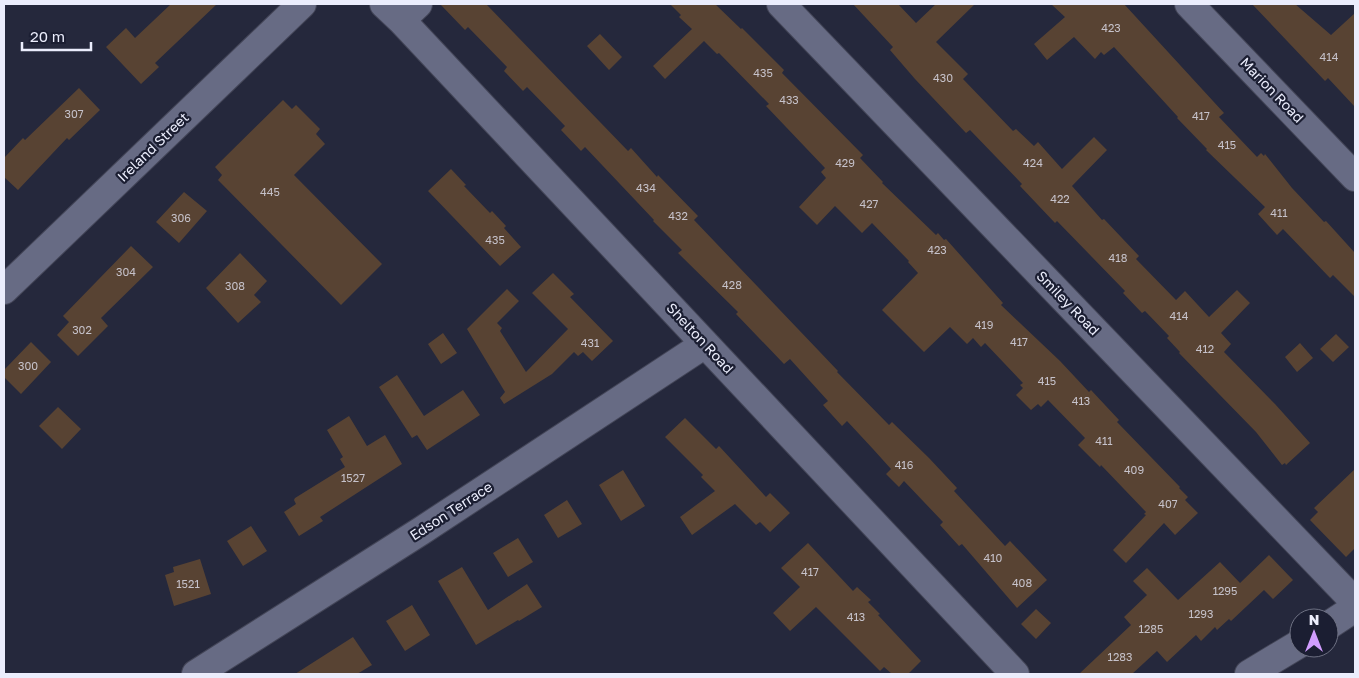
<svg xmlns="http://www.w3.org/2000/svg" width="1359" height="678" viewBox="0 0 1359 678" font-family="'Golos Text',sans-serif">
  <rect width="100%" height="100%" fill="#25283c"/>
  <path fill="#584333" d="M 171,4 L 217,4 L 155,63 L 159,67 L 141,84 L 106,47 L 126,28 L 135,38 Z
    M 440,4 L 486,4 L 628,151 L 631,148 L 657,177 L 658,175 L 698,216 L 694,220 L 819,351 L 838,371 L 837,372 L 889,425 L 892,422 L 929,458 L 957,488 L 954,491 L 1005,546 L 1010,541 L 1047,580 L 1017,608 L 962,544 L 959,546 L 940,525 L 943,522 L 904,481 L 899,487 L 886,474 L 891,469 L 873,449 L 847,421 L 842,426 L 823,405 L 828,401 L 790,359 L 784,364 L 736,314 L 738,312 L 678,253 L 682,250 L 653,221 L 654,220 L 585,147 L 581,151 L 561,130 L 565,126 L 527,87 L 523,91 L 504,71 L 507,67 L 468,27 L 465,30 Z
    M 670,4 L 715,4 L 741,29 L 742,28 L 784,70 L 782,73 L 863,155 L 860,158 L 883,182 L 882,183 L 936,235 L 938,233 L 944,240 L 946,239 L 1003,303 L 1001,305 L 1060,361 L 1089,392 L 1091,390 L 1119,420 L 1117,422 L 1180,487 L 1179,488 L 1188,497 L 1185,500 L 1198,513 L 1175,535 L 1164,523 L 1126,563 L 1113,550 L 1146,515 L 1144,514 L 1146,512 L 1101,465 L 1100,467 L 1078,445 L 1085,438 L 1048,400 L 1041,407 L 1038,404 L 1031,410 L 1016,395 L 1023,388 L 1020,385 L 1023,383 L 985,343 L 981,347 L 973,338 L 967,344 L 950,327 L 924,352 L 882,310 L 918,273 L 908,262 L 909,261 L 872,223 L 862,233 L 835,206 L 817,225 L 799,207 L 826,178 L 821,172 L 825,168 L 766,106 L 769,104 L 719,53 L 717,54 L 704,41 L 665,79 L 653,66 L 692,29 L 679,17 L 681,15 Z
    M 853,4 L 898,4 L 916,23 L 936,4 L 975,4 L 936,42 L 968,74 L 963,79 L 1013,131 L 1016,129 L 1034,146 L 1038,142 L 1062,169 L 1094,137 L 1107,150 L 1072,186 L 1102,220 L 1104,219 L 1139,256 L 1136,259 L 1176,300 L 1185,291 L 1209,317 L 1237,290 L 1250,303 L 1221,333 L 1231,344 L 1224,352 L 1275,404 L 1310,443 L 1286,465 L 1285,463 L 1282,465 L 1256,432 L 1179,353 L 1180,352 L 1167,338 L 1169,336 L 1145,311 L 1142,313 L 1123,293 L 1125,291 L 1057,221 L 1055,223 L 1020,186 L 1022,184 L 970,130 L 966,133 L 915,79 L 890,50 L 893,47 Z
    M 1051,4 L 1124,4 L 1224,113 L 1219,117 L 1257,157 L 1261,153 L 1264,156 L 1265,154 L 1292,188 L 1324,222 L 1326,221 L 1355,253 L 1355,297 L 1333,275 L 1330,278 L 1283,229 L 1277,235 L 1258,214 L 1265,207 L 1206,150 L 1207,149 L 1177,118 L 1178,117 L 1114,47 L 1104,55 L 1101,52 L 1095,59 L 1074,37 L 1047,60 L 1034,44 L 1065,17 Z
    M 1252,4 L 1295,4 L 1331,35 L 1355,13 L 1355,107 L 1328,78 L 1325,81 Z
    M 600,34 L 622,57 L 609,70 L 587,46 Z
    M 79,88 L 100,110 L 69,140 L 67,138 L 18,190 L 4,177 L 4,158 L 23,138 L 25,140 Z
    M 283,100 L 292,109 L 296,105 L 320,129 L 316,134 L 325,144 L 294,175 L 382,264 L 341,305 L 218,180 L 222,175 L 215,167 Z
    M 451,169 L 466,185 L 464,186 L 490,213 L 492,211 L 506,226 L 504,228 L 521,247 L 500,266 L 428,191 Z
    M 184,192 L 207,211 L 179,243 L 156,222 Z
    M 131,246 L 153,267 L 101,318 L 108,326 L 78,356 L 57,335 L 69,322 L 63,316 Z
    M 240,253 L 267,281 L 254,295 L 261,302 L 238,323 L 206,288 Z
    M 553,273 L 574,294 L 570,297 L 613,341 L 592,361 L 583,352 L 578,356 L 574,352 L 552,374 L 504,404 L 500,398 L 505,392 L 467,329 L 507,289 L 519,301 L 497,323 L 502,328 L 500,331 L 526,372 L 568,329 L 532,293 Z
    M 443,333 L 457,353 L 441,364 L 428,344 Z
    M 1336,334 L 1349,347 L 1333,362 L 1320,349 Z
    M 31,342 L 51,362 L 21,394 L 4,377 L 4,370 Z
    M 1300,343 L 1313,358 L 1297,372 L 1285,357 Z
    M 397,375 L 424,416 L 463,390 L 480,415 L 427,450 L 417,435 L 412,438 L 379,387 Z
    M 58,407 L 81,429 L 62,449 L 39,426 Z
    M 349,416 L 367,446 L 385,435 L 402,464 L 320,517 L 323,521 L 299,536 L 284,512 L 296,504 L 294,500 L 295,498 L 345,467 L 340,459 L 343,457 L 327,430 Z
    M 685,418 L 716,449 L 719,446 L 766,497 L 770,493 L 790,513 L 770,532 L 760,522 L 756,525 L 735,504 L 692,535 L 680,517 L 715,491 L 701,477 L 703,475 L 665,437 Z
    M 1355,469 L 1355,548 L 1346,557 L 1310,520 L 1318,512 L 1314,508 Z
    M 623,470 L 645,506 L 621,521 L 599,485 Z
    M 567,500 L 582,524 L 558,538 L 544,515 Z
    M 251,526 L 267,551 L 243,566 L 227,541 Z
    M 518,538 L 533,562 L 508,577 L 493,553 Z
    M 808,543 L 853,591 L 857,587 L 871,600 L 868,602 L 880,614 L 878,615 L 921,661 L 908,674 L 892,674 L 884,667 L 880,671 L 816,607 L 790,631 L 773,613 L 800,587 L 781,568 Z
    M 1269,555 L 1293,580 L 1273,599 L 1264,590 L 1231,621 L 1229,619 L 1217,630 L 1215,627 L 1201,641 L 1196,635 L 1167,662 L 1157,651 L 1132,674 L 1079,674 L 1131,625 L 1124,617 L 1147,595 L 1133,581 L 1147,568 L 1178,600 L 1220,562 L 1240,583 Z
    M 200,559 L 211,594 L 174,606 L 165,575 L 174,572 L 173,567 Z
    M 462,567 L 488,610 L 527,584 L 542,607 L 519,621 L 518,620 L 476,645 L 438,581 Z
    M 412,605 L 430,635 L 405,651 L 386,621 Z
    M 1036,609 L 1051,623 L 1036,639 L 1021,624 Z
    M 353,637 L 372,665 L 357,674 L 295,674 Z"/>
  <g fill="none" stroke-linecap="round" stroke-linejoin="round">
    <defs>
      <path id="minor" d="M 384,4 L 401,20 L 1015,674
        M 781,4 L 1355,602
        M 1189,4 L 1355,177
        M 401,20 L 418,4
        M 4,290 L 302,4
        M 1329,625 L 1355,608
        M 196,674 L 421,531 L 705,344
        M 1249,674 L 1299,644"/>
    </defs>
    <use href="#minor" stroke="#434557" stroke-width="30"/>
    <use href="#minor" stroke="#676b84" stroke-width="28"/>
  </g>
  <g text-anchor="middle" stroke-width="4.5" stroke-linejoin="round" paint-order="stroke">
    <g font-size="11" fill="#c6c2ca">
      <text x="1111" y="32">423</text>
      <text x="1329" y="61">414</text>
      <text x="763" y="77">435</text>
      <text x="943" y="82">430</text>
      <text x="789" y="104">433</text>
      <text x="74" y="118">307</text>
      <text x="1201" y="120">417</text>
      <text x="1227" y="149">415</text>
      <text x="845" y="167">429</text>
      <text x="1033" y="167">424</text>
      <text x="646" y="192">434</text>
      <text x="270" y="196">445</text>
      <text x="1060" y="203">422</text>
      <text x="869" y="208">427</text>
      <text x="1279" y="217">411</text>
      <text x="678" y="220">432</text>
      <text x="181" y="222">306</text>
      <text x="495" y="244">435</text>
      <text x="937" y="254">423</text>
      <text x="1118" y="262">418</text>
      <text x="126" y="276">304</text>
      <text x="732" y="289">428</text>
      <text x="235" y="290">308</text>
      <text x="1179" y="320">414</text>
      <text x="984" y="329">419</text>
      <text x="82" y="334">302</text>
      <text x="1019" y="346">417</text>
      <text x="590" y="347">431</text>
      <text x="1205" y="353">412</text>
      <text x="28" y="370">300</text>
      <text x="1047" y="385">415</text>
      <text x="1081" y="405">413</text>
      <text x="1104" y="445">411</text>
      <text x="904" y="469">416</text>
      <text x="1134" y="474">409</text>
      <text x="353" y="482">1527</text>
      <text x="1168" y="508">407</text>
      <text x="993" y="562">410</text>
      <text x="810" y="576">417</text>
      <text x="1022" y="587">408</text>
      <text x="188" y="588">1521</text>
      <text x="1225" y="595">1295</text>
      <text x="1201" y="618">1293</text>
      <text x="856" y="621">413</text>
      <text x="1151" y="633">1285</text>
      <text x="1120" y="661">1283</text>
    </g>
    <g font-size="14" fill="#ebedfc" stroke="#1b1e32">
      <text transform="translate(1272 90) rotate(46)" y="5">Marion Road</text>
      <text transform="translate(153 147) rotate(-44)" y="5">Ireland Street</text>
      <text transform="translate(1068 303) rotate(46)" y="5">Smiley Road</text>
      <text transform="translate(700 338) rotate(47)" y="5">Shelton Road</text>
      <text transform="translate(451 511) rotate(-33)" y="5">Edson Terrace</text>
    </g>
  </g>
  <rect width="1359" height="678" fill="none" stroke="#ebedfc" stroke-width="10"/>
  <g transform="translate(1314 633)"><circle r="24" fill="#1b1e32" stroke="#6e7183"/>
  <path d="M0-4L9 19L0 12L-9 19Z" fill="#d19dfe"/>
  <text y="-8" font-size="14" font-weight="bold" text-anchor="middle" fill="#ebedfc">N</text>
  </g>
  <path d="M22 42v8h69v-8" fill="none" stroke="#ebedfc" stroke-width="2.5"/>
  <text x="30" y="42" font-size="15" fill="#ebedfc" stroke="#1b1e32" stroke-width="4" paint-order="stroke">20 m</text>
</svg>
